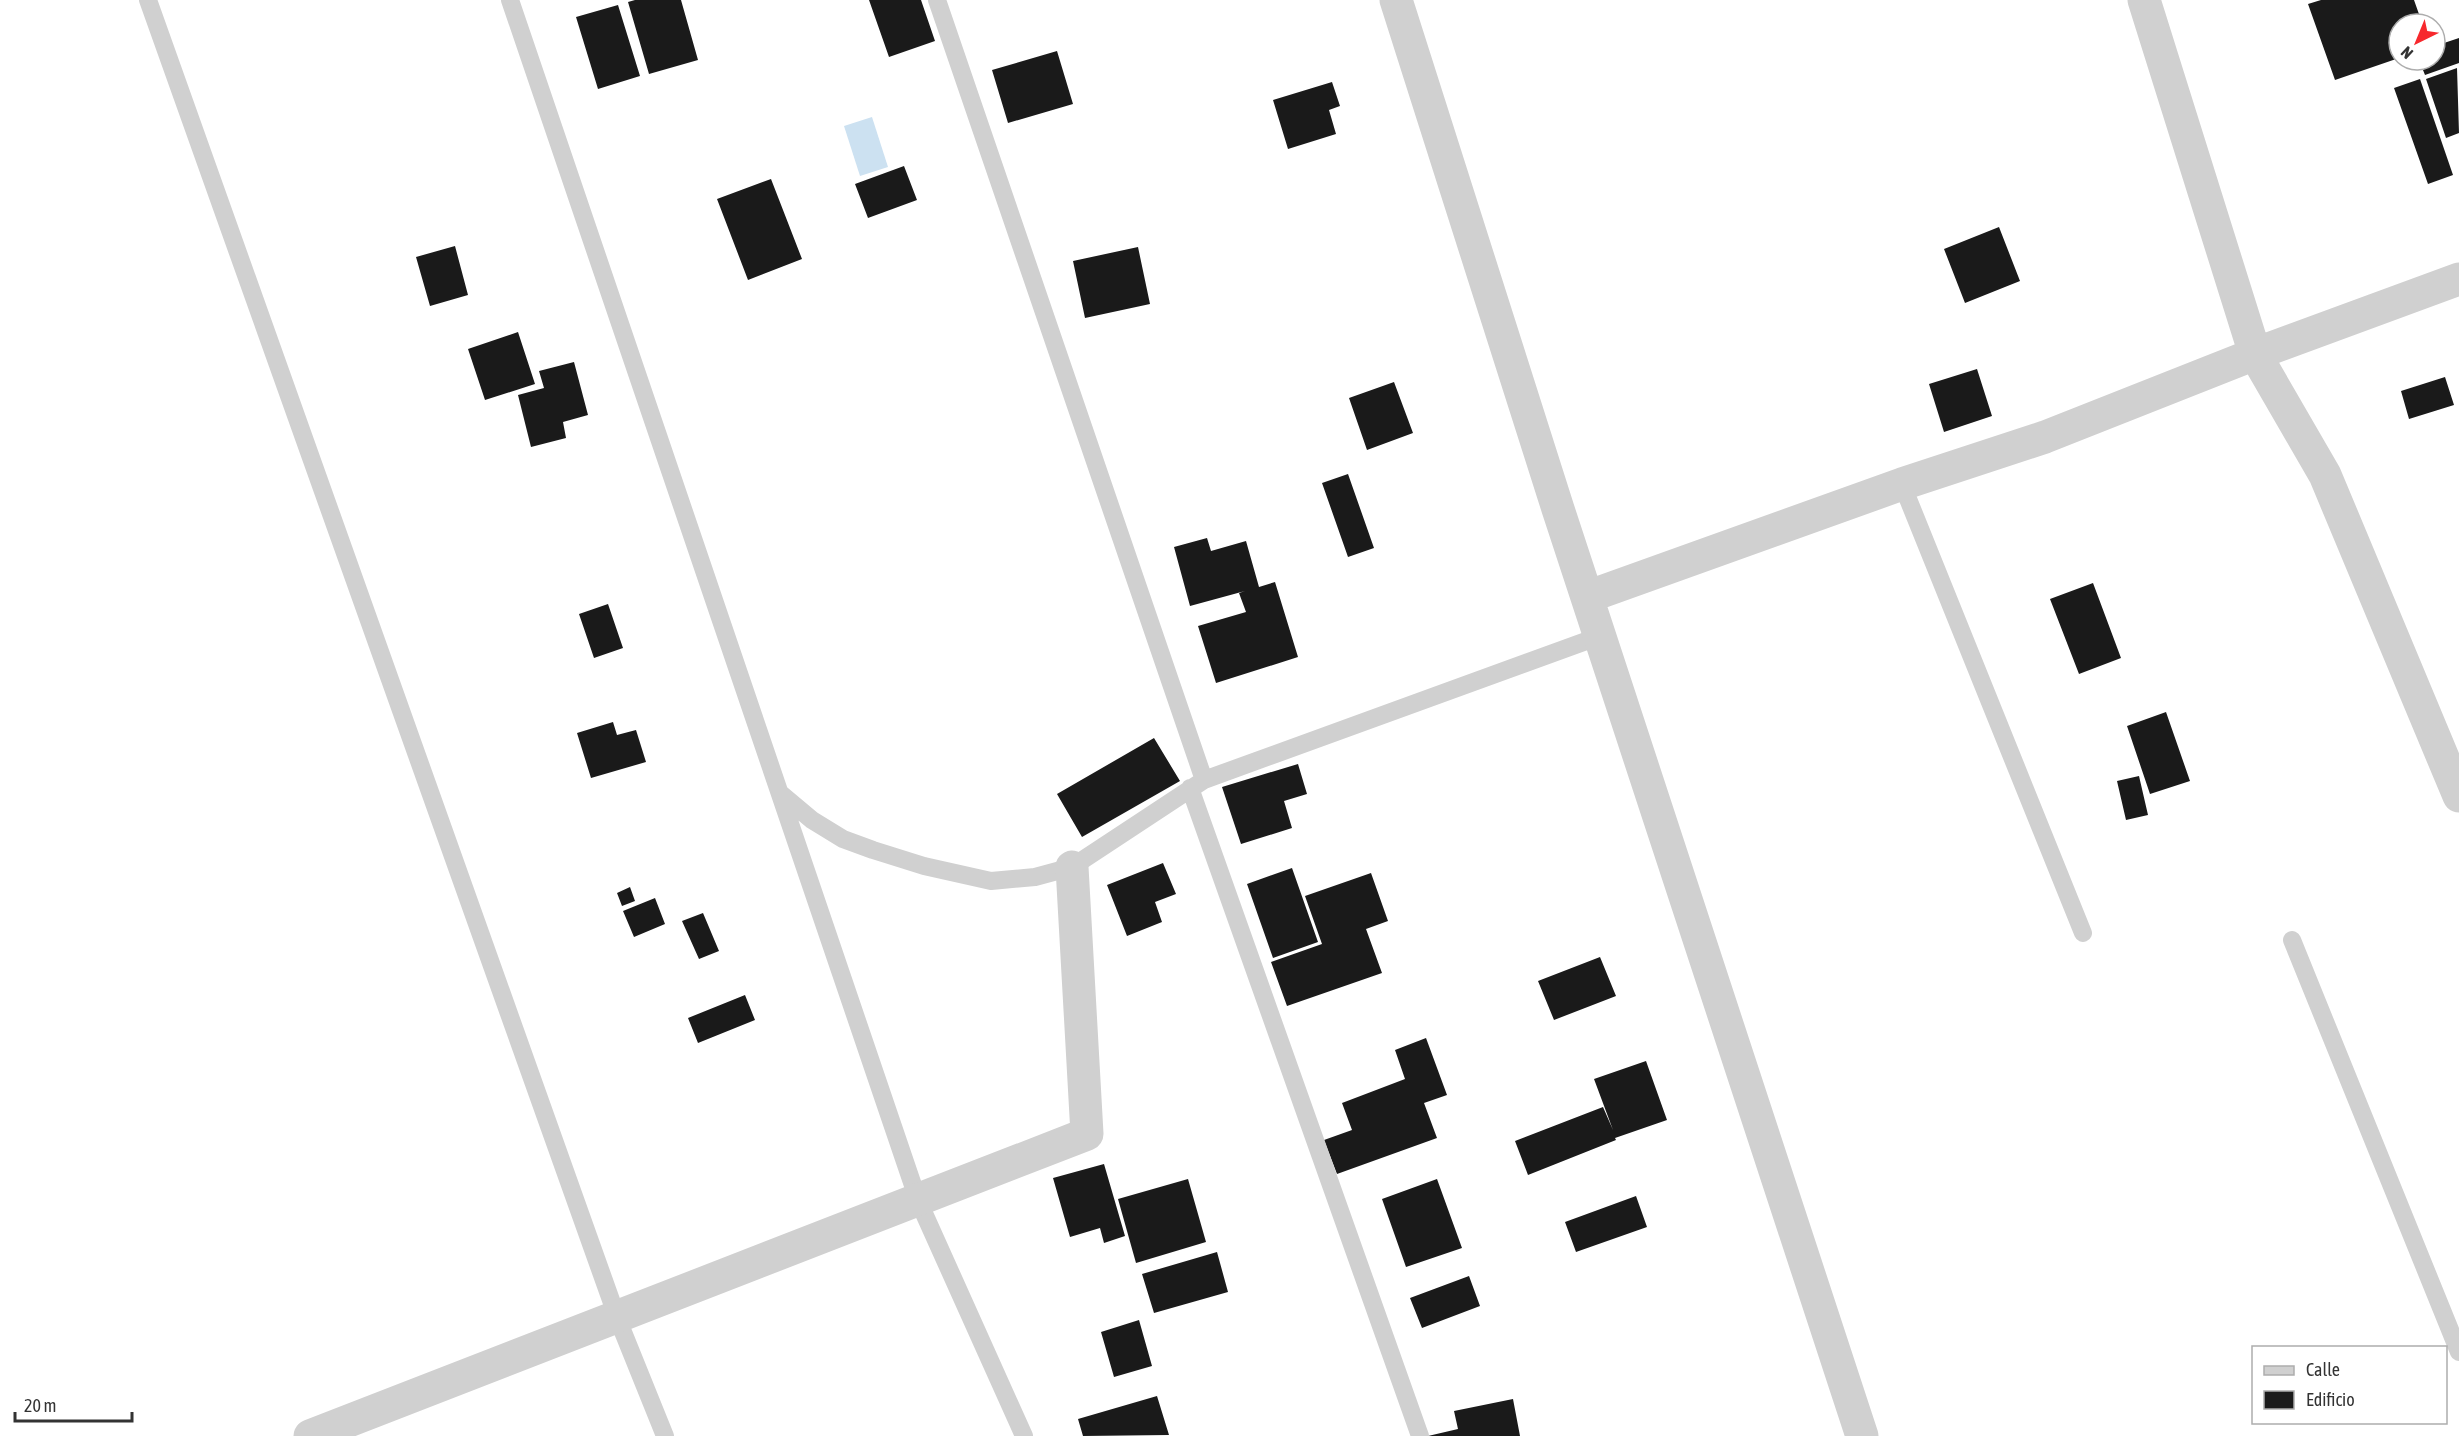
<svg xmlns="http://www.w3.org/2000/svg" width="2459" height="1436" viewBox="0 0 2459 1436" font-family="'Asap Condensed',sans-serif">
  <rect width="100%" height="100%" fill="#fff"/>
  <path fill="#cce1f1" d="M 872,117 L 888,167 L 860,176 L 844,126 Z"/>
  <path fill="#1a1a1a" d="M 635,0 L 681,0 L 698,60 L 649,74 L 628,2 Z
    M 869,0 L 921,0 L 935,41 L 889,57 Z
    M 2321,0 L 2414,0 L 2420,17 L 2408,21 L 2409,24 L 2399,24 L 2399,58 L 2335,80 L 2308,4 Z
    M 618,5 L 640,76 L 598,89 L 576,17 Z
    M 2459,38 L 2459,63 L 2425,75 L 2419,60 L 2435,60 L 2435,46 Z
    M 1057,51 L 1073,104 L 1008,123 L 992,70 Z
    M 2457,68 L 2459,133 L 2446,138 L 2426,79 Z
    M 2420,79 L 2453,175 L 2428,184 L 2394,88 Z
    M 1332,82 L 1340,106 L 1329,110 L 1336,134 L 1288,149 L 1273,100 Z
    M 904,166 L 917,200 L 868,218 L 855,184 Z
    M 771,179 L 802,259 L 748,280 L 717,199 Z
    M 1999,227 L 2020,281 L 1965,303 L 1944,249 Z
    M 455,246 L 468,295 L 430,306 L 416,257 Z
    M 1138,247 L 1150,304 L 1085,318 L 1073,261 Z
    M 518,332 L 535,384 L 485,400 L 468,349 Z
    M 574,362 L 588,415 L 563,422 L 566,438 L 531,447 L 518,395 L 544,388 L 539,371 Z
    M 1977,369 L 1992,416 L 1944,432 L 1929,384 Z
    M 2445,377 L 2454,405 L 2409,419 L 2401,391 Z
    M 1394,382 L 1413,433 L 1367,450 L 1349,398 Z
    M 1348,474 L 1374,548 L 1348,557 L 1322,483 Z
    M 1207,538 L 1211,551 L 1246,541 L 1259,587 L 1275,582 L 1298,657 L 1216,683 L 1198,626 L 1246,612 L 1239,593 L 1245,591 L 1190,606 L 1174,547 Z
    M 2093,583 L 2121,658 L 2079,674 L 2050,599 Z
    M 608,604 L 623,648 L 594,658 L 579,614 Z
    M 2166,712 L 2190,781 L 2150,794 L 2127,726 Z
    M 613,722 L 617,735 L 636,730 L 646,762 L 591,778 L 577,733 Z
    M 1154,738 L 1180,781 L 1082,837 L 1057,794 Z
    M 1298,764 L 1307,794 L 1284,801 L 1292,828 L 1241,844 L 1222,787 Z
    M 2139,776 L 2148,815 L 2126,820 L 2117,781 Z
    M 1163,863 L 1176,894 L 1155,902 L 1162,922 L 1127,936 L 1107,885 Z
    M 1292,868 L 1318,942 L 1273,958 L 1247,884 Z
    M 1371,873 L 1388,921 L 1366,929 L 1382,973 L 1287,1006 L 1271,962 L 1322,944 L 1305,896 Z
    M 630,887 L 635,901 L 622,906 L 617,893 Z
    M 655,898 L 665,924 L 634,937 L 623,911 Z
    M 703,913 L 719,951 L 699,959 L 682,921 Z
    M 1600,957 L 1616,996 L 1554,1020 L 1538,981 Z
    M 745,995 L 755,1020 L 698,1043 L 688,1018 Z
    M 1426,1038 L 1447,1095 L 1424,1103 L 1437,1138 L 1337,1174 L 1324,1140 L 1352,1130 L 1342,1103 L 1405,1079 L 1395,1050 Z
    M 1646,1061 L 1667,1120 L 1615,1138 L 1616,1140 L 1528,1175 L 1515,1141 L 1603,1107 L 1613,1130 L 1594,1079 Z
    M 1104,1164 L 1125,1236 L 1104,1243 L 1100,1228 L 1070,1237 L 1053,1178 Z
    M 1188,1179 L 1206,1242 L 1136,1263 L 1118,1199 Z
    M 1437,1179 L 1462,1248 L 1406,1267 L 1382,1199 Z
    M 1636,1196 L 1647,1227 L 1576,1252 L 1565,1222 Z
    M 1217,1252 L 1228,1292 L 1154,1313 L 1142,1274 Z
    M 1469,1276 L 1480,1306 L 1422,1328 L 1410,1298 Z
    M 1139,1320 L 1152,1366 L 1114,1377 L 1101,1332 Z
    M 1157,1396 L 1169,1435 L 1083,1436 L 1078,1419 Z
    M 1513,1399 L 1520,1436 L 1428,1436 L 1458,1429 L 1454,1411 Z"/>
  <g fill="none" stroke-linecap="round" stroke-linejoin="round">
    <path stroke="#d0d0d0" stroke-width="18" d="M 148,0 L 617,1317 L 665,1436
      M 510,0 L 918,1200 L 1024,1436
      M 937,0 L 1204,780
      M 1902,484 L 2083,933
      M 1190,788 L 1420,1436
      M 781,794 L 812,820 L 843,839 L 873,850 L 924,866 L 991,881 L 1035,877 L 1072,867 L 1204,780 L 1600,636
      M 2292,940 L 2459,1352"/>
    <path stroke="#d0d0d0" stroke-width="33" d="M 1396,0 L 1558,509 L 1862,1436
      M 2144,0 L 2255,354 L 2325,475 L 2459,796
      M 1587,597 L 1902,484 L 2045,437 L 2255,354 L 2459,279
      M 310,1436 L 1087,1134 L 1072,867"/>
  </g>
  <rect x="2252" y="1346" width="195" height="78" fill="#ffffff" stroke="#adadad" stroke-width="1.5"/>
  <rect x="2264" y="1366" width="30" height="9" fill="#d0d0d0" stroke="#adadad" stroke-width="1.5"/>
  <text x="2306" y="1376" font-size="18" fill="#333333">Calle</text>
  <rect x="2264" y="1391" width="30" height="18" fill="#1a1a1a" stroke="#adadad" stroke-width="1.5"/>
  <text x="2306" y="1406" font-size="18" fill="#333333">Edificio</text>
  <g transform="translate(2417 42) rotate(223)"><circle r="28" fill="#ffffff" stroke="#adadad" stroke-width="1.5"/>
  <path d="M0-4.5L10 22L0 15L-10 22Z" fill="#f7282d"/>
  <text y="-9" font-size="16" font-weight="bold" text-anchor="middle" fill="#333333">N</text>
  </g>
  <path d="M15 1412v9h117v-9" fill="none" stroke="#333333" stroke-width="3"/>
  <text x="24" y="1412" font-size="18" fill="#333333" stroke="#ffffff" stroke-width="4.5" paint-order="stroke">20 m</text>
</svg>
